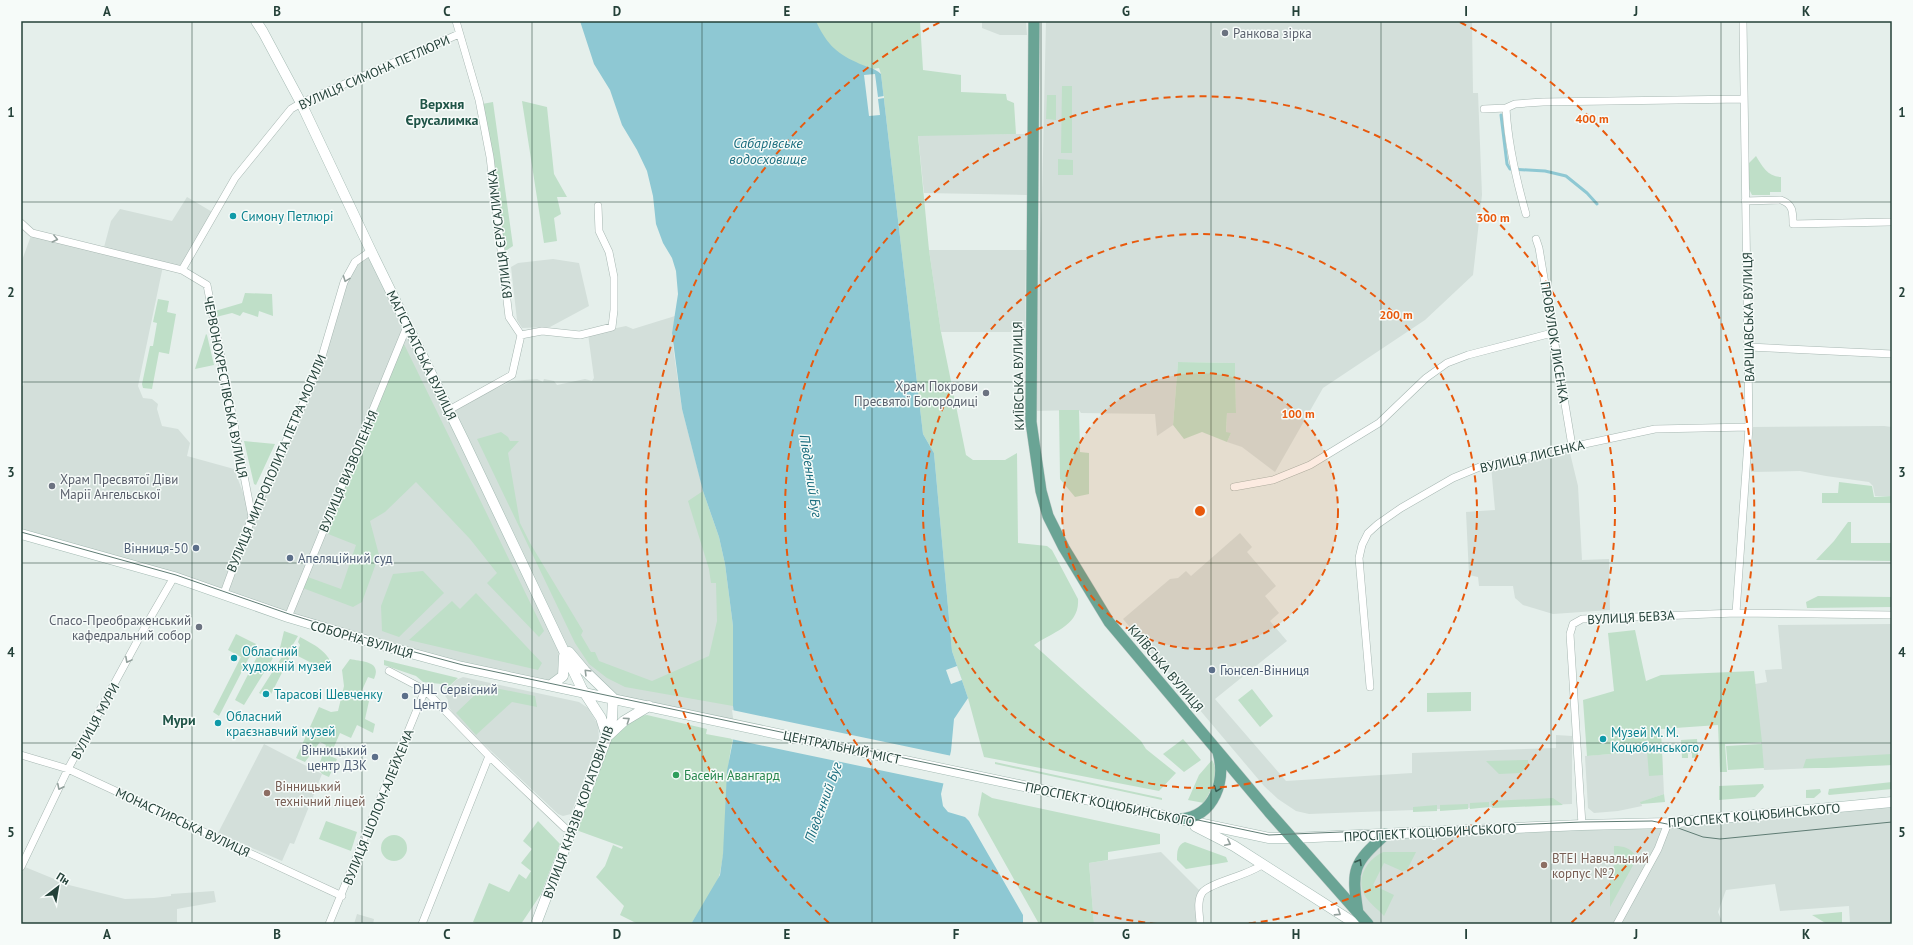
<svg xmlns="http://www.w3.org/2000/svg" width="1913" height="945" viewBox="0 0 1913 945" font-family="'PT Sans',sans-serif">
  <rect width="100%" height="100%" fill="#e5efeb"/>
  <path fill="#d3dfda" d="M 982,21 L 1026,21 L 1027,35 L 1000,35 L 982,28 Z
    M 1046,21 L 1472,21 L 1473,93 L 1478,93 L 1482,195 L 1473,275 L 1425,320 L 1323,388 L 1275,472 L 1242,447 L 1227,442 L 1231,433 L 1226,433 L 1227,413 L 1236,413 L 1235,363 L 1178,362 L 1173,425 L 1157,436 L 1155,414 L 1081,413 L 1079,410 L 1033,411 L 1042,198 Z
    M 1027,134 L 1027,195 L 924,193 L 918,135 Z
    M 187,197 L 214,213 L 182,270 L 163,266 L 138,386 L 143,398 L 152,399 L 158,404 L 157,409 L 162,426 L 178,429 L 190,443 L 187,456 L 234,469 L 252,516 L 318,370 L 349,271 L 371,251 L 449,410 L 512,381 L 537,379 L 543,382 L 544,379 L 554,381 L 557,385 L 585,379 L 592,381 L 594,378 L 588,334 L 626,326 L 633,329 L 675,316 L 672,333 L 673,347 L 682,409 L 708,509 L 736,725 L 601,694 L 580,671 L 562,644 L 565,672 L 555,683 L 462,667 L 21,534 L 21,386 L 23,386 L 24,381 L 21,380 L 21,263 L 32,233 L 103,251 L 111,221 L 120,209 L 172,221 Z
    M 929,250 L 1026,250 L 1025,332 L 941,332 Z
    M 553,259 L 579,263 L 589,306 L 550,327 L 522,328 L 517,320 L 511,267 L 518,263 Z
    M 1884,426 L 1892,427 L 1892,496 L 1875,496 L 1873,486 L 1869,482 L 1826,476 L 1800,471 L 1751,472 L 1753,427 Z
    M 1569,449 L 1578,486 L 1582,560 L 1609,559 L 1610,610 L 1553,614 L 1523,605 L 1515,598 L 1513,586 L 1479,586 L 1478,577 L 1469,575 L 1466,512 L 1495,510 L 1491,466 Z
    M 1240,533 L 1252,547 L 1247,552 L 1276,586 L 1265,596 L 1279,613 L 1270,621 L 1287,641 L 1215,699 L 1286,781 L 1412,773 L 1412,753 L 1556,748 L 1556,735 L 1572,736 L 1572,804 L 1309,814 L 1296,811 L 1278,799 L 1264,786 L 1123,619 L 1170,579 L 1178,578 L 1186,571 L 1191,576 Z
    M 1892,624 L 1892,765 L 1764,770 L 1755,684 L 1767,682 L 1765,670 L 1782,669 L 1778,625 Z
    M 463,677 L 579,702 L 588,708 L 598,725 L 599,738 L 571,814 L 563,816 L 558,814 L 473,734 L 453,713 L 448,706 L 448,700 L 444,694 L 445,691 L 456,680 Z
    M 264,744 L 322,774 L 294,844 L 290,843 L 282,861 L 218,833 Z
    M 1662,750 L 1664,794 L 1641,802 L 1642,806 L 1618,811 L 1594,813 L 1588,808 L 1585,756 Z
    M 1892,802 L 1892,924 L 1850,924 L 1849,906 L 1780,911 L 1775,884 L 1726,890 L 1718,912 L 1723,924 L 1618,924 L 1669,823 Z
    M 1668,823 L 1617,924 L 1368,924 L 1358,913 L 1357,865 L 1386,834 Z
    M 1161,852 L 1202,893 L 1200,924 L 1094,924 L 1089,863 Z
    M 25,867 L 69,885 L 125,899 L 154,898 L 171,896 L 171,894 L 214,891 L 216,902 L 177,909 L 177,924 L 21,924 L 21,875 Z
    M 357,914 L 374,919 L 373,924 L 354,924 Z"/>
  <path fill="#bfdfc8" d="M 798,21 L 920,21 L 923,70 L 961,75 L 961,92 L 1006,94 L 1007,100 L 1014,103 L 1016,134 L 918,136 L 929,250 L 941,332 L 966,455 L 973,460 L 1005,460 L 1017,453 L 1018,543 L 1047,546 L 1052,550 L 1078,599 C 1080,626 1052,632 1034,645 L 1141,741 L 1146,749 L 1176,773 L 1159,791 L 984,757 L 968,698 L 952,651 L 934,453 L 923,434 L 881,74 L 879,68 L 859,71 Z
    M 1062,86 L 1072,86 L 1072,153 L 1061,153 Z
    M 1047,95 L 1056,95 L 1056,120 L 1046,119 Z
    M 522,101 L 547,107 L 554,174 L 567,197 L 557,197 L 561,214 L 554,218 L 557,241 L 544,243 Z
    M 493,102 L 513,246 L 504,252 L 482,104 Z
    M 1756,156 C 1762,166 1768,177 1781,177 L 1781,192 L 1770,192 L 1770,195 L 1752,195 L 1749,189 L 1749,163 Z
    M 1058,159 L 1073,160 L 1073,175 L 1058,175 Z
    M 245,293 L 272,294 L 273,316 L 259,311 L 258,317 L 243,312 L 240,316 L 232,313 L 216,317 L 215,311 L 242,303 Z
    M 158,299 L 169,301 L 167,312 L 176,314 L 169,354 L 159,352 L 152,389 L 143,388 L 142,384 L 150,346 L 153,346 L 157,323 L 153,322 Z
    M 206,334 L 207,335 L 214,365 L 195,369 Z
    M 402,340 L 544,631 L 539,637 L 487,583 L 497,573 L 470,539 L 416,482 L 385,512 L 370,521 L 379,555 L 362,602 L 353,607 L 300,587 L 305,576 L 341,589 L 356,545 L 323,532 Z
    M 1178,362 L 1235,363 L 1236,413 L 1227,413 L 1226,432 L 1231,433 L 1227,442 L 1202,432 L 1184,439 L 1173,425 Z
    M 1059,410 L 1079,410 L 1080,452 L 1089,453 L 1089,494 L 1075,497 L 1060,479 Z
    M 501,432 L 508,437 L 510,441 L 519,441 L 508,453 L 520,523 L 530,543 L 583,631 L 581,635 L 591,652 L 595,652 L 599,661 L 652,681 L 709,656 L 717,621 L 716,583 L 711,583 L 709,569 L 688,501 L 703,491 L 719,537 L 725,564 L 733,626 L 733,706 L 625,687 L 607,678 L 589,664 L 575,643 L 477,439 Z
    M 244,441 L 275,444 L 256,485 L 254,484 Z
    M 1839,482 L 1872,486 L 1874,497 L 1892,496 L 1892,503 L 1822,503 L 1822,493 L 1838,493 Z
    M 1848,522 L 1851,522 L 1851,543 L 1892,543 L 1892,561 L 1816,560 L 1834,541 Z
    M 423,571 L 444,593 L 399,637 L 382,631 L 381,606 L 393,574 Z
    M 476,593 L 542,663 L 538,670 L 409,640 L 452,601 L 460,609 Z
    M 1818,596 L 1892,597 L 1892,607 L 1807,608 L 1806,602 Z
    M 1635,630 L 1646,681 L 1661,675 L 1754,671 L 1762,742 L 1725,744 L 1727,772 L 1720,772 L 1718,725 L 1661,729 L 1663,775 L 1649,776 L 1647,751 L 1587,756 L 1583,700 L 1614,691 L 1608,633 Z
    M 284,631 L 298,636 L 288,653 L 291,655 L 269,698 L 259,693 L 285,652 L 280,648 Z
    M 236,634 L 256,644 L 219,716 L 213,712 L 241,657 L 228,650 Z
    M 300,637 C 313,644 336,655 331,673 L 296,655 L 300,645 L 298,642 Z
    M 260,651 L 273,658 L 244,705 L 235,700 Z
    M 350,659 C 363,662 382,661 374,679 L 368,677 L 359,697 L 369,701 L 365,719 L 375,724 L 373,733 L 357,725 L 351,738 L 340,733 L 330,756 L 337,759 L 329,777 L 322,774 L 318,768 L 326,745 L 320,742 L 305,762 L 296,758 L 319,707 L 331,712 L 338,711 L 344,686 L 342,670 Z
    M 384,660 L 458,678 L 446,689 L 441,684 L 423,682 L 416,676 L 384,665 Z
    M 480,685 L 535,696 L 537,707 L 512,702 L 476,735 L 456,713 L 477,693 Z
    M 1252,689 L 1273,716 L 1260,727 L 1238,700 Z
    M 1471,692 L 1471,711 L 1427,712 L 1427,693 Z
    M 647,715 L 707,729 L 706,734 L 733,739 C 722,785 730,829 720,873 C 716,889 700,909 691,924 L 638,924 L 620,915 L 624,906 L 596,877 L 605,866 L 613,845 L 622,849 L 623,847 L 576,830 L 610,736 L 638,716 Z
    M 1183,739 L 1201,760 L 1184,772 L 1163,754 Z
    M 1697,739 L 1698,757 L 1692,758 L 1692,753 L 1688,754 L 1688,758 L 1682,758 L 1681,740 Z
    M 1762,744 L 1764,768 L 1728,770 L 1726,746 Z
    M 1892,754 L 1892,765 L 1826,768 L 1803,768 L 1806,759 Z
    M 1212,760 C 1221,775 1211,789 1204,803 L 1188,800 L 1199,775 Z
    M 1528,760 L 1528,765 L 1521,773 L 1499,774 L 1486,761 Z
    M 995,762 L 1162,798 L 1162,800 L 995,764 Z
    M 1892,782 L 1892,789 L 1829,795 L 1828,794 L 1829,789 Z
    M 1763,784 L 1764,787 L 1755,797 L 1719,800 L 1719,786 Z
    M 1820,789 L 1821,792 L 1814,798 L 1806,798 L 1806,790 Z
    M 982,792 L 992,798 L 1160,834 L 1160,844 L 1108,852 L 1108,860 L 1089,863 L 1094,924 L 1039,924 L 978,815 Z
    M 1664,794 L 1665,802 L 1641,804 L 1640,802 Z
    M 1553,798 L 1563,805 L 1492,808 L 1491,801 Z
    M 1489,802 L 1489,807 L 1470,809 L 1470,803 Z
    M 1468,804 L 1468,809 L 1440,811 L 1440,805 Z
    M 1437,805 L 1437,811 L 1413,812 L 1413,807 Z
    M 326,821 L 357,832 L 351,851 L 319,839 Z
    M 538,821 L 560,844 L 541,894 L 521,924 L 478,924 L 473,922 L 489,883 L 509,892 L 519,874 L 526,879 L 531,871 L 521,863 L 532,849 L 523,841 Z
    M381 848a13 13 0 1 1 26 0a13 13 0 1 1-26 0Z
    M 1185,842 L 1226,857 L 1228,862 L 1186,869 L 1177,860 C 1177,852 1177,845 1185,842 Z
    M 1614,846 C 1624,846 1630,848 1636,856 L 1636,860 L 1610,907 L 1610,877 L 1614,877 Z
    M 1383,852 L 1416,852 L 1407,870 L 1402,871 L 1384,863 L 1373,885 L 1394,895 L 1384,916 C 1379,910 1369,903 1365,896 C 1355,878 1367,860 1383,852 Z
    M 1842,912 L 1842,924 L 1827,924 L 1812,915 Z"/>
  <path fill="#8ec8d3" d="M 580,21 L 816,21 C 825,41 835,53 856,62 C 865,67 874,67 881,74 L 923,434 L 934,453 L 952,651 L 968,698 L 954,719 L 951,751 L 941,794 L 943,806 L 948,812 L 965,817 L 969,821 L 1023,915 L 1023,924 L 691,924 L 720,875 L 723,854 L 727,771 L 736,725 L 733,706 L 733,626 L 725,564 L 719,537 L 703,491 L 682,409 L 672,333 L 678,294 L 676,271 L 672,258 L 663,243 L 656,224 L 653,196 L 647,171 L 637,150 L 622,125 L 610,90 L 594,64 Z"/>
  <path fill="#e5efeb" d="M 875,74 L 878,97 L 884,96 L 884,98 L 878,99 L 880,115 L 869,116 L 864,75 Z
    M 957,666 L 962,680 L 951,684 L 946,670 Z
    M 732,710 L 952,756 L 946,784 L 731,739 L 734,725 Z"/>
  <g fill="none" stroke-linecap="round" stroke-linejoin="round">
    <path stroke="#8ec8d3" stroke-width="3" d="M 1501,115 L 1507,164 L 1510,169 L 1545,171 L 1566,176 L 1587,193 L 1597,204"/>
    <defs>
      <path id="street" d="M 1506,108 C 1508,145 1516,179 1526,214
        M 1484,109 L 1506,108 L 1515,104 L 1543,102 L 1743,99
        M 1745,201 L 1781,200 C 1793,204 1793,212 1793,224 L 1890,222
        M 21,223 L 32,233 L 182,270 L 207,285 L 252,517
        M 1536,239 L 1539,248 L 1572,446
        M 182,270 L 235,178 L 291,109 L 301,103 L 459,34
        M 521,335 L 542,331 L 580,335 L 612,327 L 614,310 L 614,277 L 609,252 L 599,231 L 598,206
        M 1749,347 L 1892,354
        M 449,410 L 512,375 L 521,335 L 509,317 L 490,157 L 479,100 L 456,21
        M 1234,487 L 1273,480 L 1310,465 L 1379,423 L 1426,378 L 1447,363 L 1468,355 L 1552,333
        M 224,593 L 252,517 L 318,370 L 344,282 L 355,262 L 371,251
        M 1736,613 L 1749,427 L 1743,21
        M 288,617 L 408,324
        M 389,671 L 425,690 L 489,756 L 565,828 L 572,830
        M 1370,687 L 1359,558 L 1362,545 L 1368,533 L 1378,524 L 1401,508 L 1453,478 L 1482,466 L 1655,429 L 1749,427
        M 21,755 L 68,769 L 342,896
        M 1582,825 L 1570,634 L 1573,624 L 1582,619 L 1736,613 L 1892,615
        M 21,867 L 68,769 L 145,627 L 174,577
        M 329,924 L 425,690
        M 422,924 L 489,756
        M 1200,924 C 1200,915 1196,902 1202,893 C 1208,883 1250,875 1263,864
        M 1617,924 L 1658,849 L 1668,823"/>
      <path id="secondary" d="M 256,21 L 263,32 L 301,103 L 371,251 L 464,441 L 582,689 L 601,718 L 607,737
        M 21,534 L 174,577 L 288,617 L 392,648 L 462,667 L 1269,838 L 1292,838 L 1582,825 L 1668,823 L 1892,802
        M 569,652 L 585,671 L 613,698
        M 551,685 L 563,676 L 564,656
        M 609,735 L 624,721 L 649,706
        M 1195,826 L 1234,846 L 1356,924
        M 536,924 L 607,737 L 612,719 L 613,698"/>
      <path id="primary" d="M 1034,21 L 1031,422 L 1041,491 L 1048,516 L 1064,548 L 1109,622 L 1269,812 L 1368,924
        M 1181,819 C 1215,816 1226,780 1218,752
        M 1358,913 C 1351,868 1353,864 1386,834"/>
    </defs>
    <use href="#street" stroke="#a7b7b2" stroke-width="8"/>
    <use href="#secondary" stroke="#a4bab3" stroke-width="11"/>
    <use href="#primary" stroke="#c2cac8" stroke-width="12"/>
    <use href="#street" stroke="#fff" stroke-width="7"/>
    <use href="#secondary" stroke="#fff" stroke-width="10"/>
    <use href="#primary" stroke="#6aa495" stroke-width="11"/>
    <path stroke="#5f7c74" stroke-width="1" d="M 21,532 L 176,575 L 289,614 L 392,646 L 463,665 L 1269,835 L 1582,822 L 1652,821 L 1667,824 L 1703,837 L 1720,839 L 1892,822"/>
  </g>
  <defs><path id="oneway-chevron" d="M-2-3.5L2.5 0L-2 3.5" fill="none" stroke-width="1.6" stroke-linecap="round" stroke-linejoin="round"/></defs>
  <g stroke="#92a09c">
    <use href="#oneway-chevron" transform="translate(55 239) rotate(14)"/>
    <use href="#oneway-chevron" transform="translate(346 279) rotate(111)"/>
    <use href="#oneway-chevron" transform="translate(128 660) rotate(118)"/>
    <use href="#oneway-chevron" transform="translate(587 672) rotate(-135)"/>
    <use href="#oneway-chevron" transform="translate(627 720) rotate(-34)"/>
    <use href="#oneway-chevron" transform="translate(60 787) rotate(116)"/>
    <use href="#oneway-chevron" transform="translate(1228 843) rotate(27)"/>
    <use href="#oneway-chevron" transform="translate(1338 913) rotate(33)"/>
  </g>
  <g stroke="#365a50">
    <use href="#oneway-chevron" transform="translate(1217 789) rotate(110)"/>
    <use href="#oneway-chevron" transform="translate(1359 862) rotate(-59)"/>
  </g>
  <path fill="none" stroke="#244139" stroke-width="1" stroke-opacity="0.55" d="M 192,21 L 192,924M 362,21 L 362,924M 532,21 L 532,924M 702,21 L 702,924M 872,21 L 872,924M 1041,21 L 1041,924M 1211,21 L 1211,924M 1381,21 L 1381,924M 1551,21 L 1551,924M 1721,21 L 1721,924M 21,202 L 1892,202M 21,382 L 1892,382M 21,563 L 1892,563M 21,743 L 1892,743"/>
  <circle cx="1200" cy="511" r="138" fill="#e8590c" fill-opacity=".12"/>
  <g fill="none" stroke="#e8590c" stroke-width="2" stroke-dasharray="7 5">
    <circle cx="1200" cy="511" r="138"/>
    <circle cx="1200" cy="511" r="277"/>
    <path d="M1157 924A415 415 0 1 1 1243 924"/>
    <path d="M829 923A554 554 0 0 1 940 22M1460 22A554 554 0 0 1 1571 923"/>
  </g>
  <g fill="#6b7280" stroke="#f6fbf9" stroke-width="1.5">
    <circle cx="1225" cy="33" r="4"/>
    <circle cx="986" cy="393" r="4"/>
    <circle cx="52" cy="486" r="4"/>
    <circle cx="199" cy="627" r="4"/>
  </g>
  <g fill="#0f9aa8" stroke="#f6fbf9" stroke-width="1.5">
    <circle cx="233" cy="216" r="4"/>
    <circle cx="234" cy="658" r="4"/>
    <circle cx="266" cy="694" r="4"/>
    <circle cx="218" cy="723" r="4"/>
    <circle cx="1603" cy="739" r="4"/>
  </g>
  <g fill="#5c6f8a" stroke="#f6fbf9" stroke-width="1.5">
    <circle cx="196" cy="548" r="4"/>
    <circle cx="290" cy="558" r="4"/>
    <circle cx="1212" cy="670" r="4"/>
    <circle cx="405" cy="696" r="4"/>
    <circle cx="375" cy="757" r="4"/>
  </g>
  <circle fill="#2e9e5b" stroke="#f6fbf9" stroke-width="1.5" cx="676" cy="775" r="4"/>
  <g fill="#8d6e63" stroke="#f6fbf9" stroke-width="1.5">
    <circle cx="267" cy="793" r="4"/>
    <circle cx="1544" cy="865" r="4"/>
  </g>
  <g text-anchor="middle" stroke-width="3" stroke-linejoin="round" paint-order="stroke">
    <g font-size="13" fill="#5b616d" stroke="#f6fbf9" text-anchor="start">
      <text x="1233" y="38">Ранкова зірка</text>
      <text x="978" y="391" text-anchor="end">Храм Покрови<tspan x="978" dy="15">Пресвятої Богородиці</tspan></text>
      <text x="60" y="484">Храм Пресвятої Діви<tspan x="60" dy="15">Марії Ангельської</tspan></text>
      <text x="191" y="625" text-anchor="end">Спасо-Преображенський<tspan x="191" dy="15">кафедральний собор</tspan></text>
    </g>
    <g font-size="13" fill="#244139" stroke="#f6fbf9">
      <text transform="translate(374 72) rotate(-24)" y="5">ВУЛИЦЯ СИМОНА ПЕТЛЮРИ</text>
      <text transform="translate(499 234) rotate(-97)" y="5">ВУЛИЦЯ ЄРУСАЛИМКА</text>
      <text transform="translate(1748 317) rotate(-91)" y="5">ВАРШАВСЬКА ВУЛИЦЯ</text>
      <text transform="translate(1555 342) rotate(81)" y="5">ПРОВУЛОК ЛИСЕНКА</text>
      <text transform="translate(422 355) rotate(64)" y="5">МАГІСТРАТСЬКА ВУЛИЦЯ</text>
      <text transform="translate(1018 376) rotate(-91)" y="5">КИЇВСЬКА ВУЛИЦЯ</text>
      <text transform="translate(226 387) rotate(79)" y="5">ЧЕРВОНОХРЕСТІВСЬКА ВУЛИЦЯ</text>
      <text transform="translate(1532 456) rotate(-13)" y="5">ВУЛИЦЯ ЛИСЕНКА</text>
      <text transform="translate(276 463) rotate(-67)" y="5">ВУЛИЦЯ МИТРОПОЛИТА ПЕТРА МОГИЛИ</text>
      <text transform="translate(348 471) rotate(-67)" y="5">ВУЛИЦЯ ВИЗВОЛЕННЯ</text>
      <text transform="translate(1631 617) rotate(-3)" y="5">ВУЛИЦЯ БЕВЗА</text>
      <text transform="translate(362 639) rotate(16)" y="5">СОБОРНА ВУЛИЦЯ</text>
      <text transform="translate(1166 668) rotate(50)" y="5">КИЇВСЬКА ВУЛИЦЯ</text>
      <text transform="translate(95 721) rotate(-61)" y="5">ВУЛИЦЯ МУРИ</text>
      <text transform="translate(842 747) rotate(12)" y="5">ЦЕНТРАЛЬНИЙ МІСТ</text>
      <text transform="translate(1110 804) rotate(12)" y="5">ПРОСПЕКТ КОЦЮБИНСЬКОГО</text>
      <text transform="translate(378 807) rotate(-68)" y="5">ВУЛИЦЯ ШОЛОМ-АЛЕЙХЕМА</text>
      <text transform="translate(578 812) rotate(-70)" y="5">ВУЛИЦЯ КНЯЗІВ КОРІАТОВИЧІВ</text>
      <text transform="translate(1754 815) rotate(-5)" y="5">ПРОСПЕКТ КОЦЮБИНСЬКОГО</text>
      <text transform="translate(183 822) rotate(25)" y="5">МОНАСТИРСЬКА ВУЛИЦЯ</text>
      <text transform="translate(1430 832) rotate(-3)" y="5">ПРОСПЕКТ КОЦЮБИНСЬКОГО</text>
    </g>
    <g font-size="13" fill="#0d838f" stroke="#f6fbf9" text-anchor="start">
      <text x="241" y="221">Симону Петлюрі</text>
      <text x="242" y="656">Обласний<tspan x="242" dy="15">художній музей</tspan></text>
      <text x="274" y="699">Тарасові Шевченку</text>
      <text x="226" y="721">Обласний<tspan x="226" dy="15">краєзнавчий музей</tspan></text>
      <text x="1611" y="737">Музей М. М.<tspan x="1611" dy="15">Коцюбинського</tspan></text>
    </g>
    <g font-size="13" fill="#4e5e75" stroke="#f6fbf9" text-anchor="start">
      <text x="188" y="553" text-anchor="end">Вінниця-50</text>
      <text x="298" y="563">Апеляційний суд</text>
      <text x="1220" y="675">Гюнсел-Вінниця</text>
      <text x="413" y="694">DHL Сервісний<tspan x="413" dy="15">Центр</tspan></text>
      <text x="367" y="755" text-anchor="end">Вінницький<tspan x="367" dy="15">центр ДЗК</tspan></text>
    </g>
    <g font-size="13" fill="#27864d" stroke="#f6fbf9" text-anchor="start">
      <text x="684" y="780">Басейн Авангард</text>
    </g>
    <g font-size="13" fill="#785e54" stroke="#f6fbf9" text-anchor="start">
      <text x="275" y="791">Вінницький<tspan x="275" dy="15">технічний ліцей</tspan></text>
      <text x="1552" y="863">ВТЕІ Навчальний<tspan x="1552" dy="15">корпус №2</tspan></text>
    </g>
    <g font-size="14" font-weight="bold" fill="#1f5447" stroke="#f6fbf9">
      <text x="442" y="109">Верхня<tspan x="442" dy="16">Єрусалимка</tspan></text>
      <text x="179" y="725">Мури</text>
    </g>
    <g font-size="14" font-style="italic" fill="#1c6e7f" stroke="#f6fbf9">
      <text x="768" y="148">Сабарівське<tspan x="768" dy="16">водосховище</tspan></text>
      <text transform="translate(811 476) rotate(81)" y="5">Південний Буг</text>
      <text transform="translate(823 802) rotate(-70)" y="5">Південний Буг</text>
    </g>
  </g>
  <circle cx="1200" cy="511" r="6" fill="#e8590c" stroke="#f6fbf9" stroke-width="2"/>
  <g font-size="12" text-anchor="middle" font-weight="bold" fill="#e8590c" stroke="#f6fbf9" stroke-width="3" stroke-linejoin="round" paint-order="stroke">
    <text x="1592" y="123">400 m</text>
    <text x="1493" y="222">300 m</text>
    <text x="1396" y="319">200 m</text>
    <text x="1298" y="418">100 m</text>
  </g>
  <rect width="1913" height="945" fill="none" stroke="#f6fbf9" stroke-width="44"/>
  <g transform="translate(58 887) rotate(31)" stroke="#f6fbf9" stroke-width="3" paint-order="stroke">
  <path d="M0-3L7 15L0 10L-7 15Z" fill="#244139"/>
  <text y="-6" font-size="11" font-weight="bold" text-anchor="middle" fill="#244139">Пн</text>
  </g>
  <rect x="22" y="22" width="1869" height="901" fill="none" stroke="#244139" stroke-width="1.5"/>
  <g font-size="13" text-anchor="middle" font-weight="bold" fill="#244139">
    <text x="107" y="16">A</text>
    <text x="277" y="16">B</text>
    <text x="447" y="16">C</text>
    <text x="617" y="16">D</text>
    <text x="787" y="16">E</text>
    <text x="956" y="16">F</text>
    <text x="1126" y="16">G</text>
    <text x="1296" y="16">H</text>
    <text x="1466" y="16">I</text>
    <text x="1636" y="16">J</text>
    <text x="1806" y="16">K</text>
    <text x="11" y="117">1</text>
    <text x="1902" y="117">1</text>
    <text x="11" y="297">2</text>
    <text x="1902" y="297">2</text>
    <text x="11" y="477">3</text>
    <text x="1902" y="477">3</text>
    <text x="11" y="657">4</text>
    <text x="1902" y="657">4</text>
    <text x="11" y="837">5</text>
    <text x="1902" y="837">5</text>
    <text x="107" y="939">A</text>
    <text x="277" y="939">B</text>
    <text x="447" y="939">C</text>
    <text x="617" y="939">D</text>
    <text x="787" y="939">E</text>
    <text x="956" y="939">F</text>
    <text x="1126" y="939">G</text>
    <text x="1296" y="939">H</text>
    <text x="1466" y="939">I</text>
    <text x="1636" y="939">J</text>
    <text x="1806" y="939">K</text>
  </g>
</svg>
